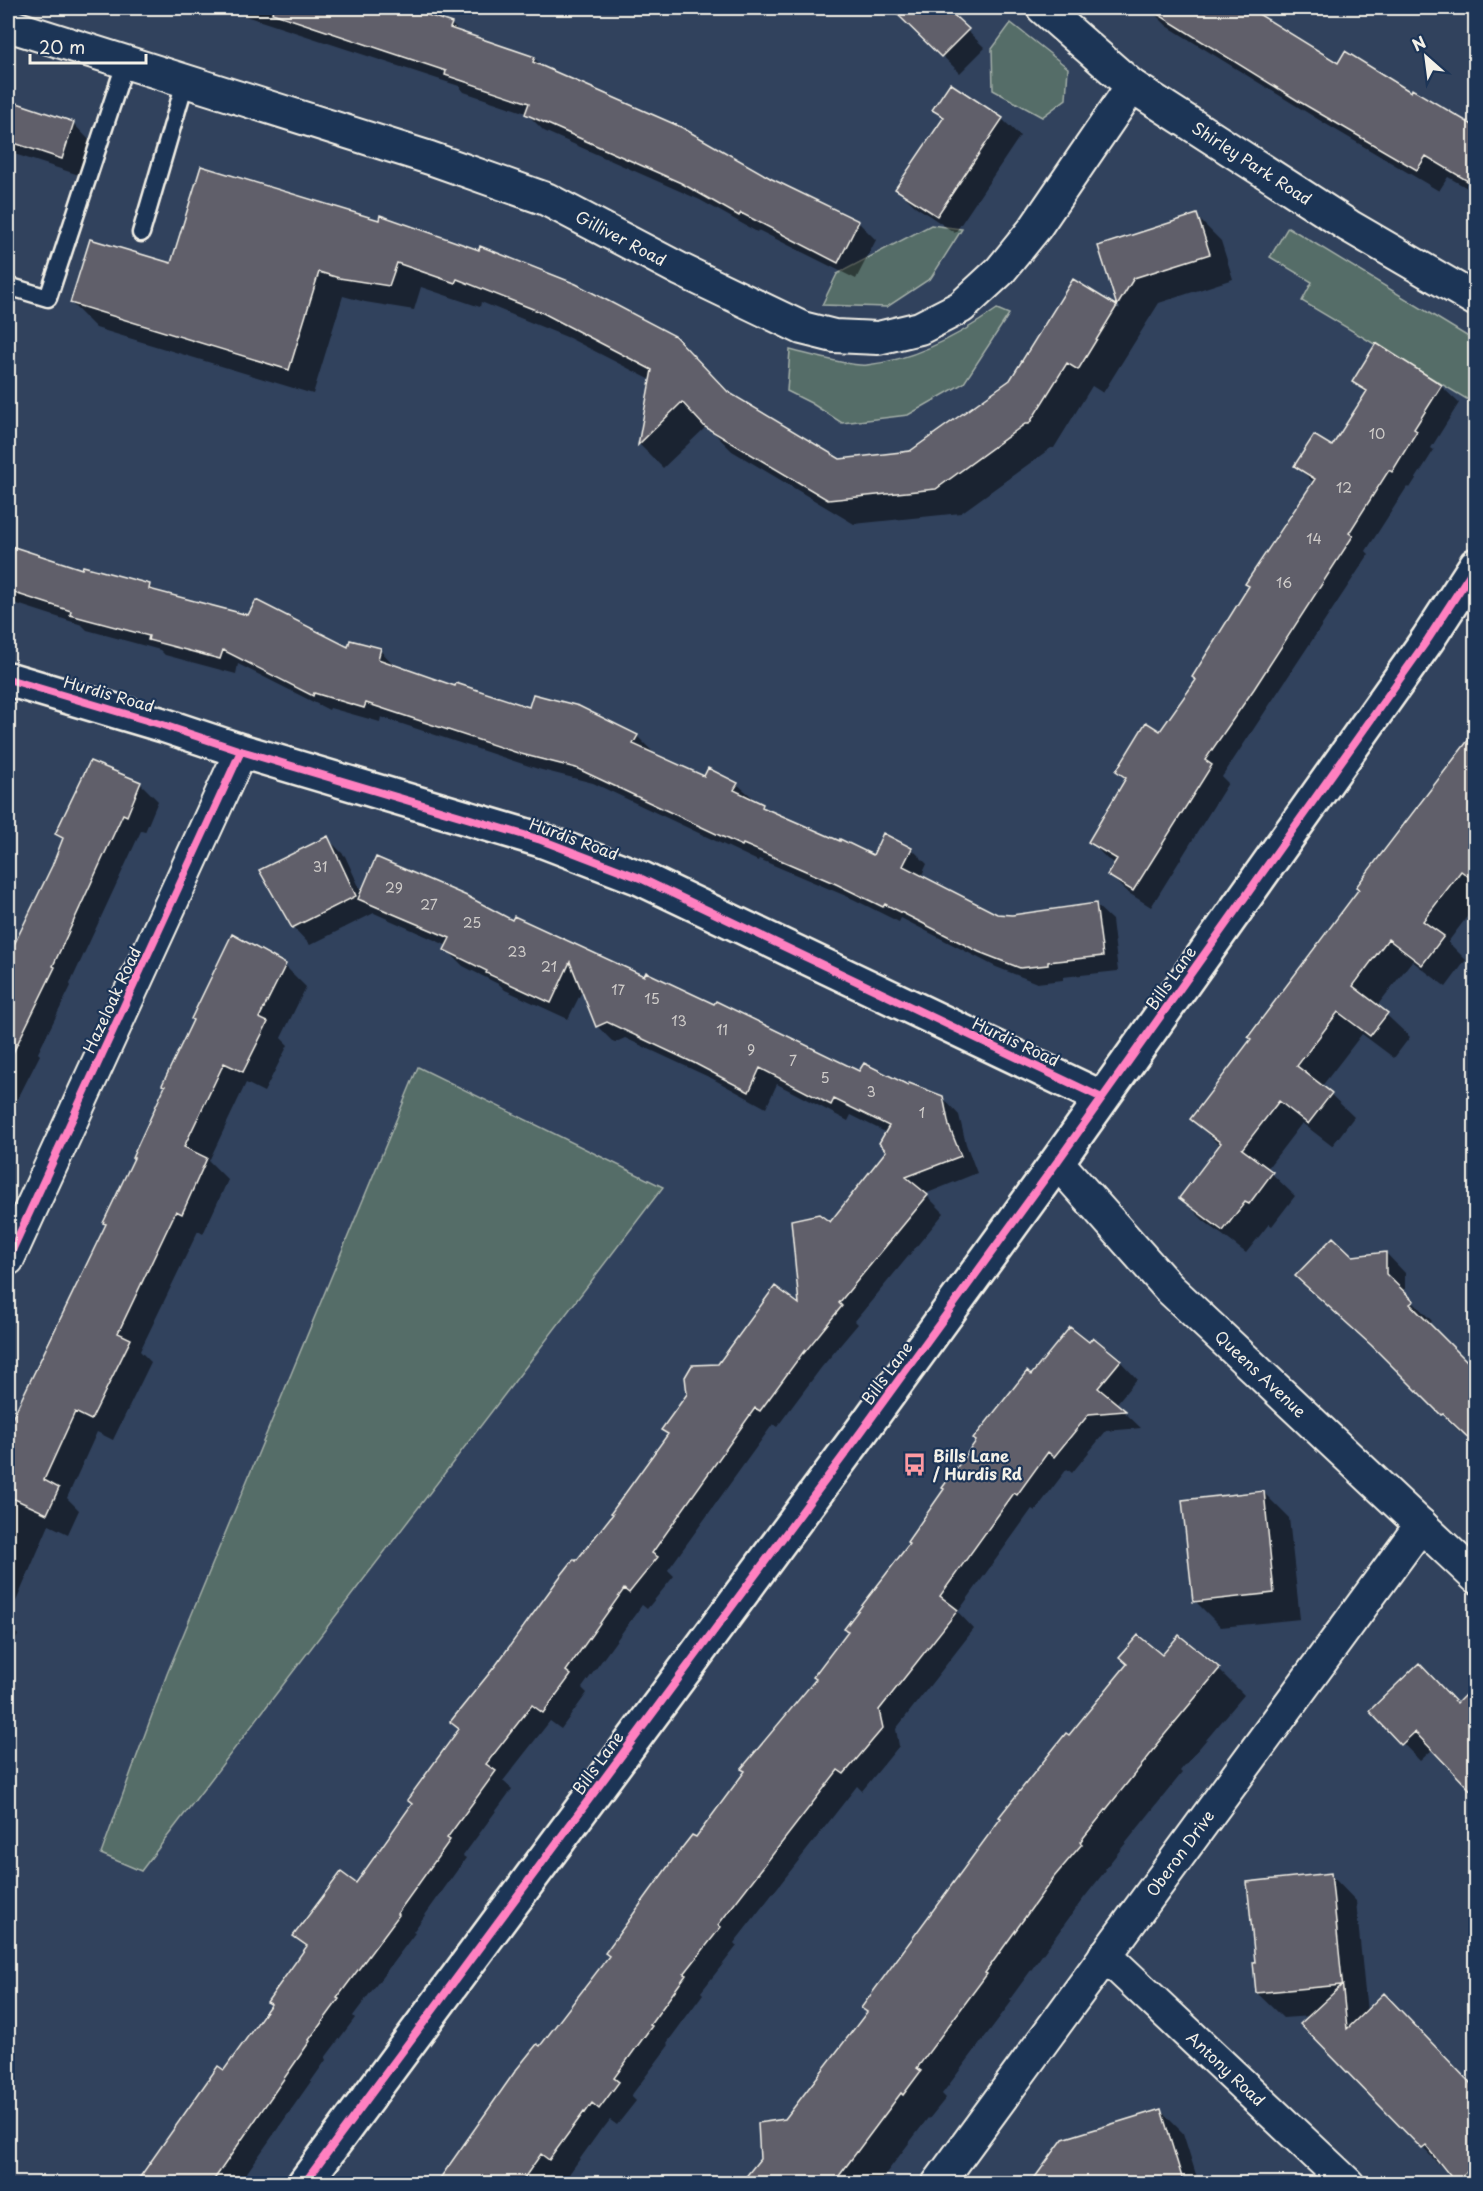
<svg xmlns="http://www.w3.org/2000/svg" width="1483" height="2191" viewBox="0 0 1483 2191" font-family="'Playpen Sans',sans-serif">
  <rect width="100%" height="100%" fill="#31425d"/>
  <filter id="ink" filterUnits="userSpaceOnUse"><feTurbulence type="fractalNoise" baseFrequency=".0167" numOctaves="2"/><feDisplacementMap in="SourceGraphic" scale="12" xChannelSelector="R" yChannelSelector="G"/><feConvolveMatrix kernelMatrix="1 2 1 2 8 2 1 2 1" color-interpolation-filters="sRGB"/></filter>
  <g filter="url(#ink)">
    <path fill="#556d68" stroke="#a4afa8" stroke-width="1.5" d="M 1011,23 L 1068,68 L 1066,99 L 1042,117 L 993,90 L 992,49 Z
      M 931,225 L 962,229 L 931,278 L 887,307 L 822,305 L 837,274 Z
      M 1288,227 L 1475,341 L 1475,404 L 1302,301 L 1312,282 L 1270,257 Z
      M 997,309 L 1009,314 L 964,383 L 908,415 L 842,423 L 811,403 L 787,391 L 790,350 C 807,354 852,367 867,365 C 913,360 960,335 997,309 Z
      M 418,1067 L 663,1187 L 141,1871 L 101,1854 L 167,1674 Z"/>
    <path fill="#0007" d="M 213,8 L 402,8 L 451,24 L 460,32 L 534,58 L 545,69 L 858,222 L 876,240 L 856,279 L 758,230 L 757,232 L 700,200 L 544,131 L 526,113 L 464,92 L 459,86 L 221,8 L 220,10 Z
      M 893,8 L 944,8 L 985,48 L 960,73 Z
      M 1149,8 L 1246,8 L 1339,65 L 1411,94 L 1476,129 L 1476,193 L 1448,177 L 1439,191 L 1324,123 L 1167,26 Z
      M 8,101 L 73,123 L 90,141 L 79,175 L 8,152 Z
      M 934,109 L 1002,119 L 1020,136 L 955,233 L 915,206 L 897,189 L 944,119 Z
      M 1196,216 L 1221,241 L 1233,279 L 1159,303 L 1103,393 L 1092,386 L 1054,448 L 1051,448 L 961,513 L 854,524 L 732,451 L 707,426 L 663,468 L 639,444 L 651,380 L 569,338 L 481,302 L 480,307 L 421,287 L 414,310 L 365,302 L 343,296 L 313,394 L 96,328 L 71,303 L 172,265 L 380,222 L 731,395 L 840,460 L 911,453 L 1011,381 L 1073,281 L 1120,309 L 1100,247 Z
      M 1354,381 L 1441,386 L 1459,403 L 1431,448 L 1434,450 L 1410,488 L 1407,487 L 1366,551 L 1369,554 L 1222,777 L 1228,783 L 1151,907 L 1127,892 L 1109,875 L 1116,864 L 1107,859 L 1090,841 L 1127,780 L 1117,771 L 1161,734 L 1197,681 L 1314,483 L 1296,465 L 1332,448 L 1367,394 Z
      M 8,546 L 83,571 L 149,586 L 156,592 L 348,650 L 380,650 L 396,667 L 456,688 L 637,736 L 652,751 L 651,754 L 704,778 L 737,784 L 768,811 L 874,857 L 912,849 L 927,864 L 921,877 L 997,915 L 1012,916 L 1096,905 L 1112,920 L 1118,971 L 1063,977 L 1063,980 L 1037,983 L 996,967 L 901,918 L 899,922 L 853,899 L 759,859 L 758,861 L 593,783 L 538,769 L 381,717 L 380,722 L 330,708 L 329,710 L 238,664 L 236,674 L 165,655 L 160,650 L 87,630 L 82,625 L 8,601 Z
      M 1476,732 L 1476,905 L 1448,942 L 1466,960 L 1446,987 L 1412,961 L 1377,1006 L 1410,1037 L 1394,1058 L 1362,1034 L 1322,1086 L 1354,1117 L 1332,1146 L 1302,1123 L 1267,1169 L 1295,1196 L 1272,1226 L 1269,1224 L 1246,1253 L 1204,1221 L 1181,1198 L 1220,1146 L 1192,1119 L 1253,1040 Z
      M 140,783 L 158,801 L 145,832 L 141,831 L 70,984 L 71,986 L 38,1053 L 40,1055 L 8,1118 L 8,960 L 64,840 L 57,833 Z
      M 327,838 L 345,856 L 362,893 L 512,922 L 860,1073 L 942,1097 L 959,1115 L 966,1144 L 977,1173 L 925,1194 L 944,1213 L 855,1321 L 858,1324 L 821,1368 L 777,1427 L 773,1424 L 668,1570 L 674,1576 L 647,1609 L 642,1605 L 582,1688 L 587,1693 L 561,1729 L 550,1721 L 503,1781 L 512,1789 L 463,1856 L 466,1858 L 413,1932 L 415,1933 L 353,2016 L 355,2018 L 325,2058 L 326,2060 L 239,2184 L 143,2184 L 225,2072 L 272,2004 L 307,1948 L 295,1936 L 356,1885 L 413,1804 L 576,1563 L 614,1514 L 669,1435 L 663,1430 L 719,1365 L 801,1307 L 830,1225 L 888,1151 L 887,1133 L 851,1115 L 848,1121 L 777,1084 L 766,1108 L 713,1079 L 625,1038 L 614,1043 L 597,1026 L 583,989 L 568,1019 L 505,990 L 500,985 L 463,966 L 446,949 L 448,946 L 374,913 L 310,945 L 293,927 Z
      M 285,966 L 306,987 L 281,1038 L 288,1045 L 264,1092 L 246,1083 L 209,1161 L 228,1180 L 203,1234 L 198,1231 L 140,1351 L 151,1362 L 113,1440 L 97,1432 L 67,1498 L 79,1510 L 68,1534 L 49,1525 L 8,1620 L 8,1432 L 107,1224 Z
      M 1386,1253 L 1405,1273 L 1405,1294 L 1432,1321 L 1428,1325 L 1463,1432 L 1461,1433 L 1392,1363 L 1352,1257 Z
      M 1089,1344 L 1120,1361 L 1137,1379 L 1116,1404 L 1141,1428 L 1106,1431 L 1072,1473 L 1067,1469 L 1035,1511 L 1032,1509 L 958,1612 L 974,1629 L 896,1729 L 899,1746 L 862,1791 L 857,1786 L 734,1943 L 737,1946 L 701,1992 L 703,1994 L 667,2043 L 669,2045 L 631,2096 L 636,2101 L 617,2125 L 610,2120 L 603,2129 L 602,2128 L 562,2184 L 438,2184 L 818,1679 L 911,1544 L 1031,1377 Z
      M 1263,1492 L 1289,1518 L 1300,1619 L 1221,1627 L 1195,1601 Z
      M 8,1625 L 18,1635 L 8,1657 Z
      M 1179,1637 L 1219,1670 L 1244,1695 L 1180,1771 L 1182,1773 L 1105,1869 L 1106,1870 L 1080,1903 L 1010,1999 L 1012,2001 L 942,2094 L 946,2098 L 929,2119 L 928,2118 L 878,2184 L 742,2184 L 761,2159 L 786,2120 L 868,2013 L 863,2008 L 1069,1737 L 1162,1657 Z
      M 1457,1704 L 1433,1749 L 1420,1761 L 1371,1711 Z
      M 1331,1875 L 1356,1901 L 1367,2012 L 1476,2090 L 1476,2184 L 1458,2184 L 1423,2148 L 1385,2108 L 1311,2016 L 1283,2018 L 1257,1993 Z
      M 1161,2111 L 1183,2133 L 1199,2184 L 1030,2184 L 1064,2140 Z"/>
    <path fill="#605f6b" stroke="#f4f1e8" stroke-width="1.5" d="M 273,8 L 407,8 L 452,23 L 450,28 L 535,57 L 533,62 L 681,127 L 772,179 L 859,221 L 838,263 L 741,213 L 739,216 L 681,183 L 525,114 L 529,103 L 445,75 L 446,71 L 272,13 Z
      M 891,8 L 946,8 L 969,29 L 941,57 Z
      M 1148,8 L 1249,8 L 1338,63 L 1345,51 L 1411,92 L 1412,89 L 1476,127 L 1476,186 L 1426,156 L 1417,170 L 1300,102 Z
      M 950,83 L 1003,118 L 937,216 L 895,189 L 944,117 L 932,110 Z
      M 8,100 L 74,122 L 62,159 L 8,141 Z
      M 201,166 L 379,220 L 380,215 L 479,250 L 480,246 L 576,284 L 675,336 L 728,392 L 840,459 L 910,451 L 1010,380 L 1073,279 L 1117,306 L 1098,246 L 1197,214 L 1210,254 L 1134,278 L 1078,370 L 1067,363 L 1029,424 L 1025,424 L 936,489 L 828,500 L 705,427 L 682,402 L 638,445 L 652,370 L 543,313 L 457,279 L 455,283 L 397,263 L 389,286 L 339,278 L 319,272 L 289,370 L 70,303 L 90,239 L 171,263 Z
      M 1376,343 L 1442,385 L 1414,429 L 1417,431 L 1392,472 L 1389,470 L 1349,533 L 1353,536 L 1254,689 L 1205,760 L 1212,765 L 1133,891 L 1107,875 L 1117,859 L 1088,842 L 1126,778 L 1116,771 L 1146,722 L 1160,731 L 1196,680 L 1192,677 L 1249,586 L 1245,584 L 1315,479 L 1294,466 L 1314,435 L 1332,446 L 1367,391 L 1352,382 Z
      M 8,545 L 82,569 L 83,566 L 150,584 L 149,589 L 248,615 L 256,600 L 348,647 L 350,640 L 381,648 L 378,659 L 455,686 L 456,683 L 529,707 L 533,694 L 579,706 L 638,735 L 633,744 L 704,776 L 708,768 L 738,783 L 734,790 L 763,804 L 762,807 L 840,841 L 840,839 L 873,855 L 883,833 L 912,848 L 903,866 L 997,914 L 1012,915 L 1096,903 L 1103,956 L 1048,962 L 1048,965 L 1020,968 L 979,952 L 885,904 L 883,907 L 836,884 L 743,844 L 742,846 L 576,768 L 521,754 L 366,703 L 364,708 L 314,693 L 313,696 L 223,650 L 220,659 L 148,640 L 149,636 L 70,615 L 71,611 L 8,591 Z
      M 1476,730 L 1476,882 L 1461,871 L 1423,921 L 1444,936 L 1422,965 L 1388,939 L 1353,986 L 1388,1013 L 1370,1036 L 1338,1012 L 1297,1066 L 1332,1093 L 1308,1124 L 1279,1101 L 1242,1149 L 1273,1172 L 1249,1204 L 1245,1202 L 1223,1231 L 1179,1198 L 1221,1143 L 1190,1119 L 1251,1039 L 1248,1037 L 1359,889 L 1356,887 Z
      M 90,761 L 141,782 L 127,816 L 123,814 L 53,966 L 55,967 L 8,1063 L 8,957 L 52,866 L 63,838 L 55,834 Z
      M 328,836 L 356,896 L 292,928 L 259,870 Z
      M 376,857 L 467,896 L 512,920 L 514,916 L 644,976 L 646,972 L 714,1004 L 716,1001 L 859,1071 L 864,1063 L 908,1085 L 909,1083 L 943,1096 L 949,1126 L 961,1156 L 906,1177 L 928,1195 L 839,1303 L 842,1306 L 804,1353 L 804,1351 L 760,1411 L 755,1408 L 652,1553 L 658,1557 L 629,1593 L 624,1589 L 566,1671 L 571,1675 L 543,1713 L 532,1705 L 486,1764 L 496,1771 L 447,1838 L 450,1840 L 397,1914 L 399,1915 L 337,1998 L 339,1999 L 309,2040 L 310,2041 L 211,2184 L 135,2184 L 218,2066 L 224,2070 L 271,2004 L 267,2002 L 307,1946 L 293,1936 L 341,1872 L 356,1883 L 412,1804 L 407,1800 L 459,1729 L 450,1722 L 496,1665 L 559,1578 L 574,1559 L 576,1561 L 613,1514 L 611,1513 L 668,1434 L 661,1430 L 687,1394 L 685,1377 L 692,1365 L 718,1364 L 775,1286 L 799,1304 L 791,1220 L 819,1214 L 830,1222 L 886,1151 L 879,1143 L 889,1126 L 834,1099 L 831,1105 L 760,1068 L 749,1092 L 694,1063 L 607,1022 L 596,1027 L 570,962 L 551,1003 L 486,973 L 487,971 L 444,950 L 450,938 L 358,899 Z
      M 232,934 L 286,964 L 259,1018 L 268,1022 L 243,1072 L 224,1063 L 184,1147 L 207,1158 L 182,1214 L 176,1211 L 118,1333 L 131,1339 L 91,1420 L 75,1412 L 44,1480 L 59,1488 L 47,1514 L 8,1496 L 8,1427 L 106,1224 L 103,1223 L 134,1158 L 132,1158 L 165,1086 L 162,1085 L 193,1020 L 191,1019 Z
      M 1333,1237 L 1353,1256 L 1386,1252 L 1386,1274 L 1414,1301 L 1410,1304 L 1476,1370 L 1476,1445 L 1443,1414 L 1441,1415 L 1371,1345 L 1295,1276 Z
      M 1070,1327 L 1089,1342 L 1093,1337 L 1121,1360 L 1098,1388 L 1126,1411 L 1089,1414 L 1054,1457 L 1048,1452 L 1017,1495 L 1014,1493 L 940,1596 L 958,1610 L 879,1710 L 883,1728 L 844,1774 L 838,1770 L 718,1925 L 721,1927 L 684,1974 L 686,1975 L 650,2025 L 652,2026 L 614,2078 L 619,2082 L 599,2109 L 592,2103 L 585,2113 L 584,2112 L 549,2160 L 541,2154 L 520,2184 L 436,2184 L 516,2070 L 537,2044 L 540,2046 L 609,1956 L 605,1953 L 674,1858 L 692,1835 L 696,1837 L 745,1771 L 741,1769 L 816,1679 L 813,1677 L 848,1631 L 844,1629 L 909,1544 L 907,1542 L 944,1489 L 942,1488 L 976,1441 L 973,1439 L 1027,1371 L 1031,1375 Z
      M 1264,1491 L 1274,1593 L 1193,1602 L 1182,1500 Z
      M 1138,1635 L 1162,1655 L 1179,1635 L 1220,1668 L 1156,1745 L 1157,1746 L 1080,1842 L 1082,1844 L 1054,1877 L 985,1973 L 987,1974 L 917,2068 L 921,2071 L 903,2095 L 901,2093 L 833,2184 L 740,2184 L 760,2159 L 758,2123 L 785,2119 L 867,2012 L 861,2008 L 1001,1818 L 999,1817 L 1066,1733 L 1069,1735 L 1127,1664 L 1119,1657 Z
      M 1419,1663 L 1457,1703 L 1476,1684 L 1476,1796 L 1415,1732 L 1401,1745 L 1369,1711 Z
      M 1331,1873 L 1347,2029 L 1384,1993 L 1476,2089 L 1476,2163 L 1455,2182 L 1426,2146 L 1422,2149 L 1300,2024 L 1342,1985 L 1256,1993 L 1253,1962 L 1255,1962 L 1247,1882 Z
      M 1161,2109 L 1184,2184 L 1030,2184 L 1063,2139 Z"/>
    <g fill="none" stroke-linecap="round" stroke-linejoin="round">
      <defs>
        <path id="service" d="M 141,233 L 186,79
          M 8,286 L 48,298 L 126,61"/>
        <g id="minor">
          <path id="s1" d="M 1043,8 L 1132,86 L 1349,226 L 1476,300"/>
          <path id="s2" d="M 8,25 L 430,158 L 546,199 L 681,270 L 802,328 L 834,336 L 878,338 L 920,328 L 961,307 L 1000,271 L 1035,228 L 1132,86"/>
          <path id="s3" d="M 1057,1162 L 1169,1288 L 1476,1577"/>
          <path d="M 8,1259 L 241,751"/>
          <path id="s4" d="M 1105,1955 L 1348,2184"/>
          <path id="s5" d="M 938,2184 L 1421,1525"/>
        </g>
        <path id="tertiary" d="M 8,679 L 163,725 L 241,751 L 541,840 L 640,878 L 1102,1098
          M 304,2184 L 861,1432 L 1057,1162 L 1428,639 L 1476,565"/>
      </defs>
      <use href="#service" stroke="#f4f1e8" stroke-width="21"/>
      <use href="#minor" stroke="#f4f1e8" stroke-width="36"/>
      <use href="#tertiary" stroke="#f4f1e8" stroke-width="38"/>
      <use href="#service" stroke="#1d3557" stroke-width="16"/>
      <use href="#minor" stroke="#1d3557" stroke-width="32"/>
      <use href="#tertiary" stroke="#1d3557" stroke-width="33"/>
      <defs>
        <path id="cycleway" d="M 8,679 L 163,725 L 241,751 L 541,840 L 640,878 L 1102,1098
          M 8,1259 L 241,751
          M 304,2184 L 861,1432 L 1057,1162 L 1428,639 L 1476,565"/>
      </defs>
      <use href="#cycleway" stroke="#1d3557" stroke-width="11"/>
      <use href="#cycleway" stroke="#ff80c0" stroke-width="8"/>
    </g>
  </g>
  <defs>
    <symbol id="bus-bare" viewBox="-9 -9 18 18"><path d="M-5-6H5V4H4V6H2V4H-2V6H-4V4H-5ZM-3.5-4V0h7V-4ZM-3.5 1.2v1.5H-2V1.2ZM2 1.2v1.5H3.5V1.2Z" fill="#ff9aa2" stroke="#1d3557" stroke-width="2.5" paint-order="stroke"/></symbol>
  </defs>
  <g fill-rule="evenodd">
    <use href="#bus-bare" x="898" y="1448" width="33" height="33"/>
  </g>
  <g text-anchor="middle" stroke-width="4.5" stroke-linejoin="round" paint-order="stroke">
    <g font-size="14" fill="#cfccc9">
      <text x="1377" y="439">10</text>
      <text x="1344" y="493">12</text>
      <text x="1314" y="544">14</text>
      <text x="1284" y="588">16</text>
      <text x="320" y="872">31</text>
      <text x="394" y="893">29</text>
      <text x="429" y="910">27</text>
      <text x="472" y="928">25</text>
      <text x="517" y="957">23</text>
      <text x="549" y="972">21</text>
      <text x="618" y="995">17</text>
      <text x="652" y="1004">15</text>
      <text x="679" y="1026">13</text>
      <text x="722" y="1035">11</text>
      <text x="751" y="1055">9</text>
      <text x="793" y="1066">7</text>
      <text x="825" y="1083">5</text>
      <text x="871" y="1097">3</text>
      <text x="922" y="1118">1</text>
    </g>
    <g font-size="16" fill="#f4f1e8" stroke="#1d3557">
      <text dy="6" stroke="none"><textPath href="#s1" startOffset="261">Shirley Park Road</textPath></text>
      <text dy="6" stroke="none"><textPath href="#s2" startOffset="650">Gilliver Road</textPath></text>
      <text transform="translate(109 694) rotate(16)" y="6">Hurdis Road</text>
      <text transform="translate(574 839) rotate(20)" y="6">Hurdis Road</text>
      <text transform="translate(1171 978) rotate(-55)" y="6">Bills Lane</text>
      <text transform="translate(112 1000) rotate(-65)" y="6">Hazeloak Road</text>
      <text transform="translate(1016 1042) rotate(25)" y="6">Hurdis Road</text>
      <text transform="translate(887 1373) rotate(-54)" y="6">Bills Lane</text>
      <text dy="6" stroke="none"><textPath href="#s3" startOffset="294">Queens Avenue</textPath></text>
      <text transform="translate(598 1763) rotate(-54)" y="6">Bills Lane</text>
      <text dy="6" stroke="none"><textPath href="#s5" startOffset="410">Oberon Drive</textPath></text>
      <text dy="6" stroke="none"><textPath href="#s4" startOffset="166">Antony Road</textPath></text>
    </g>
    <g font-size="16" font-weight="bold" fill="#f4f1e8" stroke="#1d3557" text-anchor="start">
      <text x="933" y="1462">Bills Lane<tspan x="933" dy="18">/ Hurdis Rd</tspan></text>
    </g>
  </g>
  <rect width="1483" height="2191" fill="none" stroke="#1d3557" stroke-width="30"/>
  <rect x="15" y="15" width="1453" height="2161" fill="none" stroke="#f4f1e8" stroke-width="2" filter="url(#ink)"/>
  <g transform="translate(1426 57) rotate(332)" stroke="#1d3557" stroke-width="4.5" paint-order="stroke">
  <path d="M0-4.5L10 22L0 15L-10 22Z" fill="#f4f1e8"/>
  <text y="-9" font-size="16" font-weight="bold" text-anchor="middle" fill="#f4f1e8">N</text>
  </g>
  <path d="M30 54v9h116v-9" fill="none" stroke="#f4f1e8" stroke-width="3"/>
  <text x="39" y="54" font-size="18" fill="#f4f1e8" stroke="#1d3557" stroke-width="4.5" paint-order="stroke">20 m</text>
</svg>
